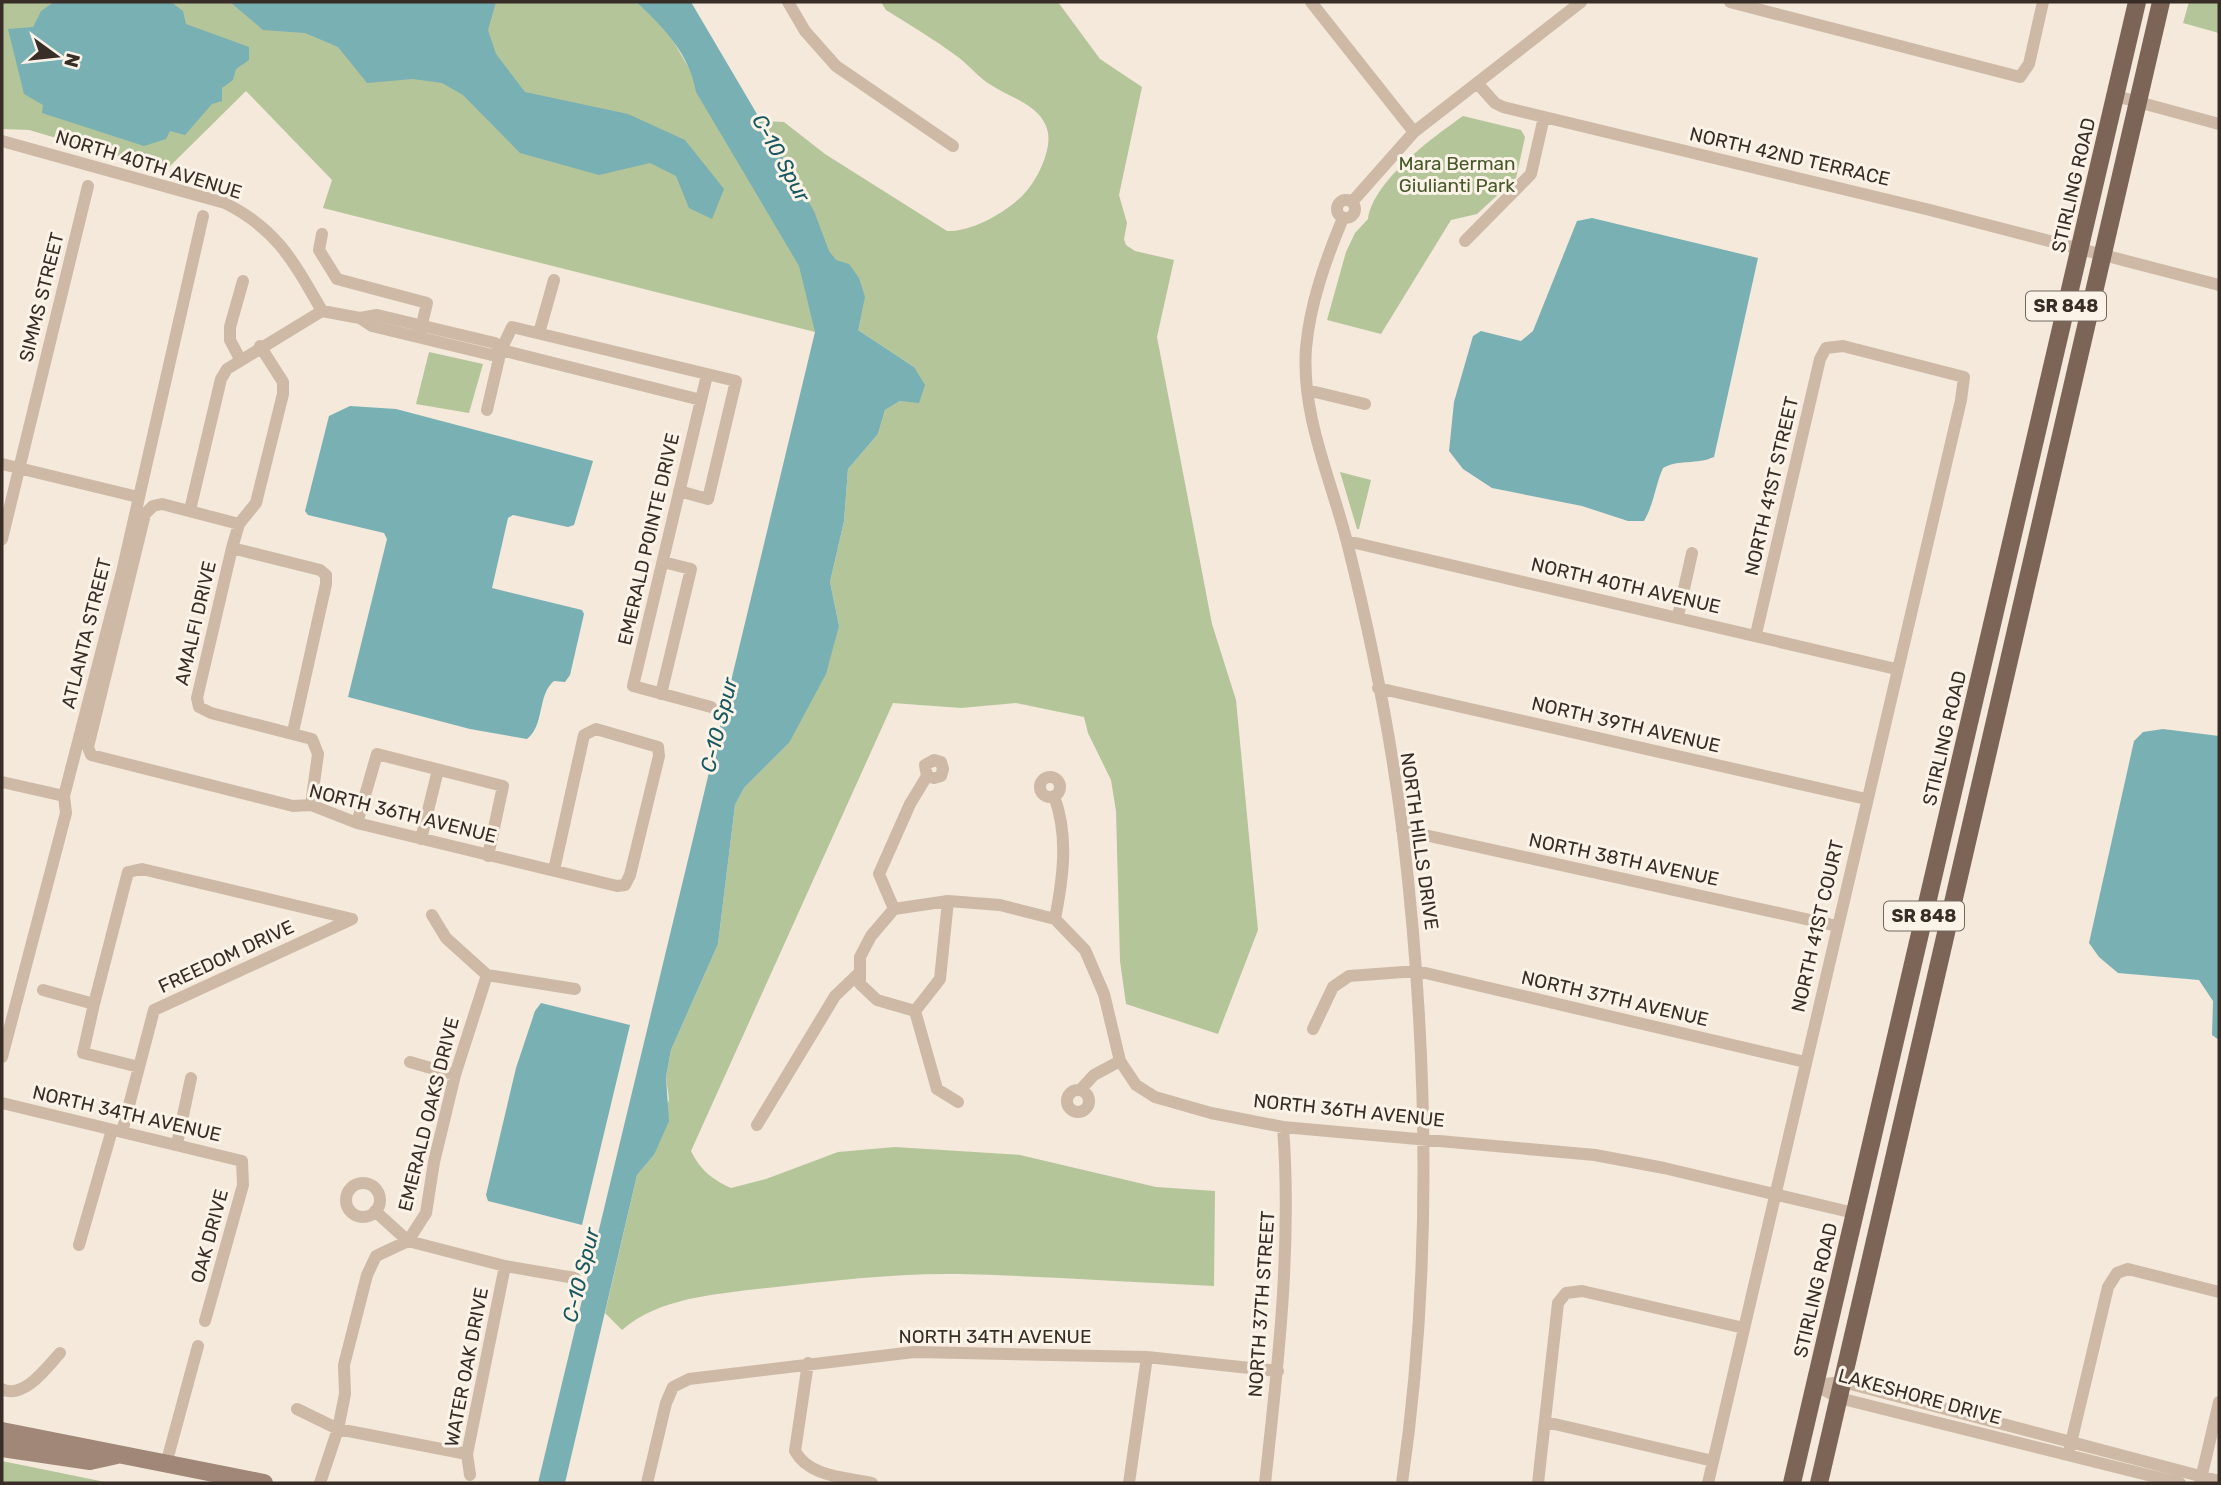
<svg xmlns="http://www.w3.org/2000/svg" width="2221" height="1485" viewBox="0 0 2221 1485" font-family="Rubik,sans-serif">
  <rect width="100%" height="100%" fill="#f4e9db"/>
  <path fill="#b5c59a" d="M 2,2 L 636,2 L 665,27 L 693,75 L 761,121 L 784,122 L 825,154 L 947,231 C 971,232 1005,213 1023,195 C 1037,181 1055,146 1046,126 C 1037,104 1009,97 991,85 C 979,78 970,66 958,57 C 935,40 910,25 886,10 L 881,2 L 1058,2 L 1100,59 L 1142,87 L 1119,195 L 1127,223 L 1124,239 L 1126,245 L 1135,251 L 1174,260 L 1157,337 L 1212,624 L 1236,700 L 1258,930 L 1218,1034 L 1126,1004 L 1120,961 L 1116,811 L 1111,780 L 1088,733 L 1084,717 L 1016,703 L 961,708 L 893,703 L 691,1151 C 700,1170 713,1180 731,1188 L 766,1179 L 838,1152 L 895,1147 L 1020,1155 L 1156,1187 L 1215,1191 L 1214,1286 C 1129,1282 1043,1276 958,1274 C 895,1273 830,1281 767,1288 C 719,1294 660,1297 622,1330 L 605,1313 L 637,1175 L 654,1155 L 669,1099 L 666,1077 L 671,1050 L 718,944 L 735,805 L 744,788 L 789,743 L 839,626 L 830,582 L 844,521 L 848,469 L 878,434 L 885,410 L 900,401 L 914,367 L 858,330 L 815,332 L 323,208 L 332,180 L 246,91 L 166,170 L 29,130 L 2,129 Z
    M 2189,2 L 2219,2 L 2219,33 L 2183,23 Z
    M 1463,116 L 1521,130 L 1525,137 L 1516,178 L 1477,214 L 1451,220 L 1381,334 L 1327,320 L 1346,252 L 1355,233 L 1368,219 C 1374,180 1432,138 1463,116 Z
    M 429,352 L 483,364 L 469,413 L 416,404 Z
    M 1340,472 L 1371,480 L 1359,529 L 1357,529 Z
    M 2,1461 L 110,1483 L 2,1483 Z"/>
  <path fill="#78b0b4" d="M 54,2 L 171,2 L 183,11 L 186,24 L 249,47 L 249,60 L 236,69 L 233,80 L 222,88 L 222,101 L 212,104 L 185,135 L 170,131 L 166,139 L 144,146 L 42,113 L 43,105 L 24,94 L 8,29 L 33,27 L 41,11 Z
    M 230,2 L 496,2 L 488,30 L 496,54 L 525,92 L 628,114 L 685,140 L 724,189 L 712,219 L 689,208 L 676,176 L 650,163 L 599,175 L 520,153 L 463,95 L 442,83 L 413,79 L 367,83 L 338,47 L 305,33 L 263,30 Z
    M 636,2 L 691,2 L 814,211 L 829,251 L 836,260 L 849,264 L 859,278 L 865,297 L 858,330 L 914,367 L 925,385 L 919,403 L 900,401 L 885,410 L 878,434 L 848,469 L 844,521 L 830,582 L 839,626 L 826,674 L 789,743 L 744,788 L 735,805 L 718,944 L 671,1050 L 666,1077 L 669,1121 L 654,1155 L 637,1175 L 565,1483 L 538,1483 L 815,332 L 799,266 L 696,92 C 690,55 663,26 636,2 Z
    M 1592,218 L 1758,258 L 1714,457 C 1696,465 1679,459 1663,468 C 1655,486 1654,504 1644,521 L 1628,521 L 1582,506 L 1492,488 L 1463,469 L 1449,451 L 1454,402 L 1473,336 L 1481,331 L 1521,341 L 1533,331 L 1577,221 Z
    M 350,406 L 396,409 L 593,461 L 574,525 L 568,527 L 513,515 L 508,518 L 492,588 L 582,610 L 584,614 L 570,675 L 565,682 L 554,681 C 537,695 545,725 527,739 L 470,729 L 348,697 L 387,539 L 384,533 L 308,515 L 305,511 L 329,416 Z
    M 2163,729 L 2219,736 L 2219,1040 L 2212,1035 L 2213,1001 L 2199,980 L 2118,973 L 2099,957 L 2089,943 L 2134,741 L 2143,732 Z
    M 541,1003 L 630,1025 L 582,1225 L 488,1201 L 486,1195 L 516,1068 L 535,1011 Z"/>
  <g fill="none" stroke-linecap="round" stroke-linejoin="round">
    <path stroke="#cdb9a6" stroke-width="12" d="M 788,2 L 805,31 L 836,66 L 953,146
      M 1311,2 L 1414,132
      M 1730,2 L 2020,77 L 2029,64 L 2043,2
      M 1478,84 L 1495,103 L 1503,107 L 1930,210 L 2219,285
      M 2116,96 L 2219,124
      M 2,141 L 225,203 C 277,229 294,262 322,311
      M1337 209a9 9 0 1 1 18 0a9 9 0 1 1-18 0Z
      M 1352,202 L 1414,132 L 1581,2
      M 1343,218 C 1326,259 1310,303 1306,348 C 1301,415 1331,479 1347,542 C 1371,637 1391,737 1403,834 C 1428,1048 1433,1269 1402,1483
      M 322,234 L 319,250 L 337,279 L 427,303 L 419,337
      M 1465,241 L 1531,174 L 1544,117
      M 322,311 L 360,318 L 377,315 L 495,343 L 501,350 L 701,400
      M 360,318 L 372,326 L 492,355 L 501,350
      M 539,333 L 554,280
      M 260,346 L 283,382 L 283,394 L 256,503 L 239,524 L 232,548 L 197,698 L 199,707 L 211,713 L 312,739 L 318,754 L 311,805
      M 240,359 L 230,340 L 230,327 L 243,281
      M 707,375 L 633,686 L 711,707
      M 1307,390 L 1365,404
      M 487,410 L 501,350 L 512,327 L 736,381 L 708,499 L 679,491
      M 2,464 L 138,497
      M 190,510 L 221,379 L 227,369 L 322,311
      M 239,524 L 162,504 L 153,506 L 145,514 L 88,747 L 91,755 L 293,806 L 311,805 L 357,823 L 617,886 L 625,885 L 630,875 L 659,756 L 658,747 L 596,729 L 584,735 L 554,870
      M 2,539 L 88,186
      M 1347,541 L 1896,669
      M 232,548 L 320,570 L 326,575 L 326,584 L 293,732
      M 1678,616 L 1692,553
      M 1378,688 L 1866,799
      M 661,694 L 691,569 L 663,562
      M1040 787a10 10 0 1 1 20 0a10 10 0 1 1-20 0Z
      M 2,782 L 64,796
      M 1054,796 C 1069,836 1063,878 1055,919
      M 357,823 L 377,754 L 503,786 L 488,856
      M 1402,830 L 1837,926
      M 421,839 L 438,770
      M 894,909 L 879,874 L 910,804 L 927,776 L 925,765 L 934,760 L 941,762 L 943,769 L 941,776 L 934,778 L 927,776
      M 432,915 L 446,938 L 487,975 L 575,989
      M 43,990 L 94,1004 L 83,1053 L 139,1067
      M 94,1004 L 128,872 L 142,869 L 352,919
      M 915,1011 L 877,1000 L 860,984 L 860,957 L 871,936 L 894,909 L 948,901 L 1000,905 L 1055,919 L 1085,950 L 1104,994 L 1120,1061 L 1136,1085 L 1155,1097 L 1211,1113 L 1283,1127 L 1595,1155 L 1664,1168 L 1854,1213
      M 915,1011 L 940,979 L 948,901
      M 915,1011 L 937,1089 L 958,1102
      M 1313,1029 L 1333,987 L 1349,976 L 1417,971 L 1805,1062
      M 2,1057 L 66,813 L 64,796 L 122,572 L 203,216
      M 410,1062 L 455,1075
      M 1080,1090 L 1094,1075 L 1120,1061
      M1067 1101a11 11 0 1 1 22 0a11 11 0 1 1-22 0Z
      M 2,1103 L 242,1161 L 243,1185 L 205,1321
      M 757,1125 L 835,996 L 858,974
      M 122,1132 L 154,1010 L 352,919
      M 177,1144 L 191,1078
      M346 1200a17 17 0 1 1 34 0a17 17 0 1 1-34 0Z
      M 375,1211 L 408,1241 L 505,1266 L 575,1278
      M 79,1245 L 112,1130
      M 808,1363 L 795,1451 C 809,1477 845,1477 872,1483
      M 1815,1385 L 1843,1382 L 2219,1481
      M 1815,1385 L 1839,1398 L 2180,1483
      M 2,1389 C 24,1400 47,1367 60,1353
      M 297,1409 L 338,1429 L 467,1454
      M 1546,1422 L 1713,1461
      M 2070,1447 L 2108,1287 L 2117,1273 L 2128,1269 L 2219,1292
      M 166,1464 L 198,1346
      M 470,1475 L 467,1454 L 505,1266
      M 320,1483 L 338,1429 L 345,1394 L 344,1365 L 367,1275 L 376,1256 L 408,1241 L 426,1213 L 434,1162 L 455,1075 L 487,975
      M 647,1483 L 666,1403 L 673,1387 L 689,1379 L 914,1352 L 1147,1357 L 1278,1371
      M 1129,1483 L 1147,1357
      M 1265,1483 C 1278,1365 1292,1245 1283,1127
      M 1538,1483 L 1558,1303 L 1566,1293 L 1582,1291 L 1744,1328
      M 1708,1483 L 1961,400 L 1964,377 L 1843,346 L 1826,348 L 1820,359 L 1756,634
      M 2200,1483 L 2219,1402"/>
    <path stroke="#a18777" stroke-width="18" d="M 2,1431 L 264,1483
      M 2,1448 L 90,1461 L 117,1455"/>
    <path stroke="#7c6457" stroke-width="18" d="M 1792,1483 L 2137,2
      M 1819,1483 L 2161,2"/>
  </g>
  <g text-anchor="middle" stroke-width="6" stroke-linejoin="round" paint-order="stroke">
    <g fill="#fbf3e8" stroke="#736861" stroke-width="2">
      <rect x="2026" y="291.5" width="80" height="29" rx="5"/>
      <rect x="1884" y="901.5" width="80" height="29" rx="5"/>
    </g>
    <g font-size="18" font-weight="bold" fill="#392d27">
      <text x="2066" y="312">SR 848</text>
      <text x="1924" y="922">SR 848</text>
    </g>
    <g font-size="19" fill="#392d27" stroke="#fbf3e8">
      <text transform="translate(1790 156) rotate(13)" y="7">NORTH 42ND TERRACE</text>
      <text transform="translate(149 164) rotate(17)" y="7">NORTH 40TH AVENUE</text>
      <text transform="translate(2073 185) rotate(-77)" y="7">STIRLING ROAD</text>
      <text transform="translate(41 297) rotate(-76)" y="7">SIMMS STREET</text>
      <text transform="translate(1771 486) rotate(-77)" y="7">NORTH 41ST STREET</text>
      <text transform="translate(648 539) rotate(-77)" y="7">EMERALD POINTE DRIVE</text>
      <text transform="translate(1626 585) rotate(13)" y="7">NORTH 40TH AVENUE</text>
      <text transform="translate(195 623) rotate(-77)" y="7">AMALFI DRIVE</text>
      <text transform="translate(86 633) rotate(-76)" y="7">ATLANTA STREET</text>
      <text transform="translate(1626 724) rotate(13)" y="7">NORTH 39TH AVENUE</text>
      <text transform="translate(1944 738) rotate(-77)" y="7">STIRLING ROAD</text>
      <text transform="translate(403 813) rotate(14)" y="7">NORTH 36TH AVENUE</text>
      <text transform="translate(1420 841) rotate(82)" y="7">NORTH HILLS DRIVE</text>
      <text transform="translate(1624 859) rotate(12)" y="7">NORTH 38TH AVENUE</text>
      <text transform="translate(1817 926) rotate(-77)" y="7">NORTH 41ST COURT</text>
      <text transform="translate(226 956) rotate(-25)" y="7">FREEDOM DRIVE</text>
      <text transform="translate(1615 998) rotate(13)" y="7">NORTH 37TH AVENUE</text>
      <text transform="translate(1349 1110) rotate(6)" y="7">NORTH 36TH AVENUE</text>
      <text transform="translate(127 1113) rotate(13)" y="7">NORTH 34TH AVENUE</text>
      <text transform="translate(428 1114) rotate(-76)" y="7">EMERALD OAKS DRIVE</text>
      <text transform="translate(209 1236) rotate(-75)" y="7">OAK DRIVE</text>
      <text transform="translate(1815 1290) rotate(-77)" y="7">STIRLING ROAD</text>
      <text transform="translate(1261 1304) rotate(-86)" y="7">NORTH 37TH STREET</text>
      <text x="995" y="1343">NORTH 34TH AVENUE</text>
      <text transform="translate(466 1367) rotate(-79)" y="7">WATER OAK DRIVE</text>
      <text transform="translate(1920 1396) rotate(15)" y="7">LAKESHORE DRIVE</text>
    </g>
    <g font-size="19" fill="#475929" stroke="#fbf3e8">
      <text x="1457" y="170">Mara Berman<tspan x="1457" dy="22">Giulianti Park</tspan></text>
    </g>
    <g font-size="21" font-style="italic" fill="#19585e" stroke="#fbf3e8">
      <text transform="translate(781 158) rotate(61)" y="7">C-10 Spur</text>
      <text transform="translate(719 725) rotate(-76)" y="7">C-10 Spur</text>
      <text transform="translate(581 1275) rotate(-76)" y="7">C-10 Spur</text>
    </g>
  </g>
  <rect width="2221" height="1485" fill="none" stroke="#392d27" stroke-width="7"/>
  <g transform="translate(56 56) rotate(105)" stroke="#fbf3e8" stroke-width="5" paint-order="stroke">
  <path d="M0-5L12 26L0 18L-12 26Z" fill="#392d27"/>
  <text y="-10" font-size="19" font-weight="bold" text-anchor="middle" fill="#392d27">N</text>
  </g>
</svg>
